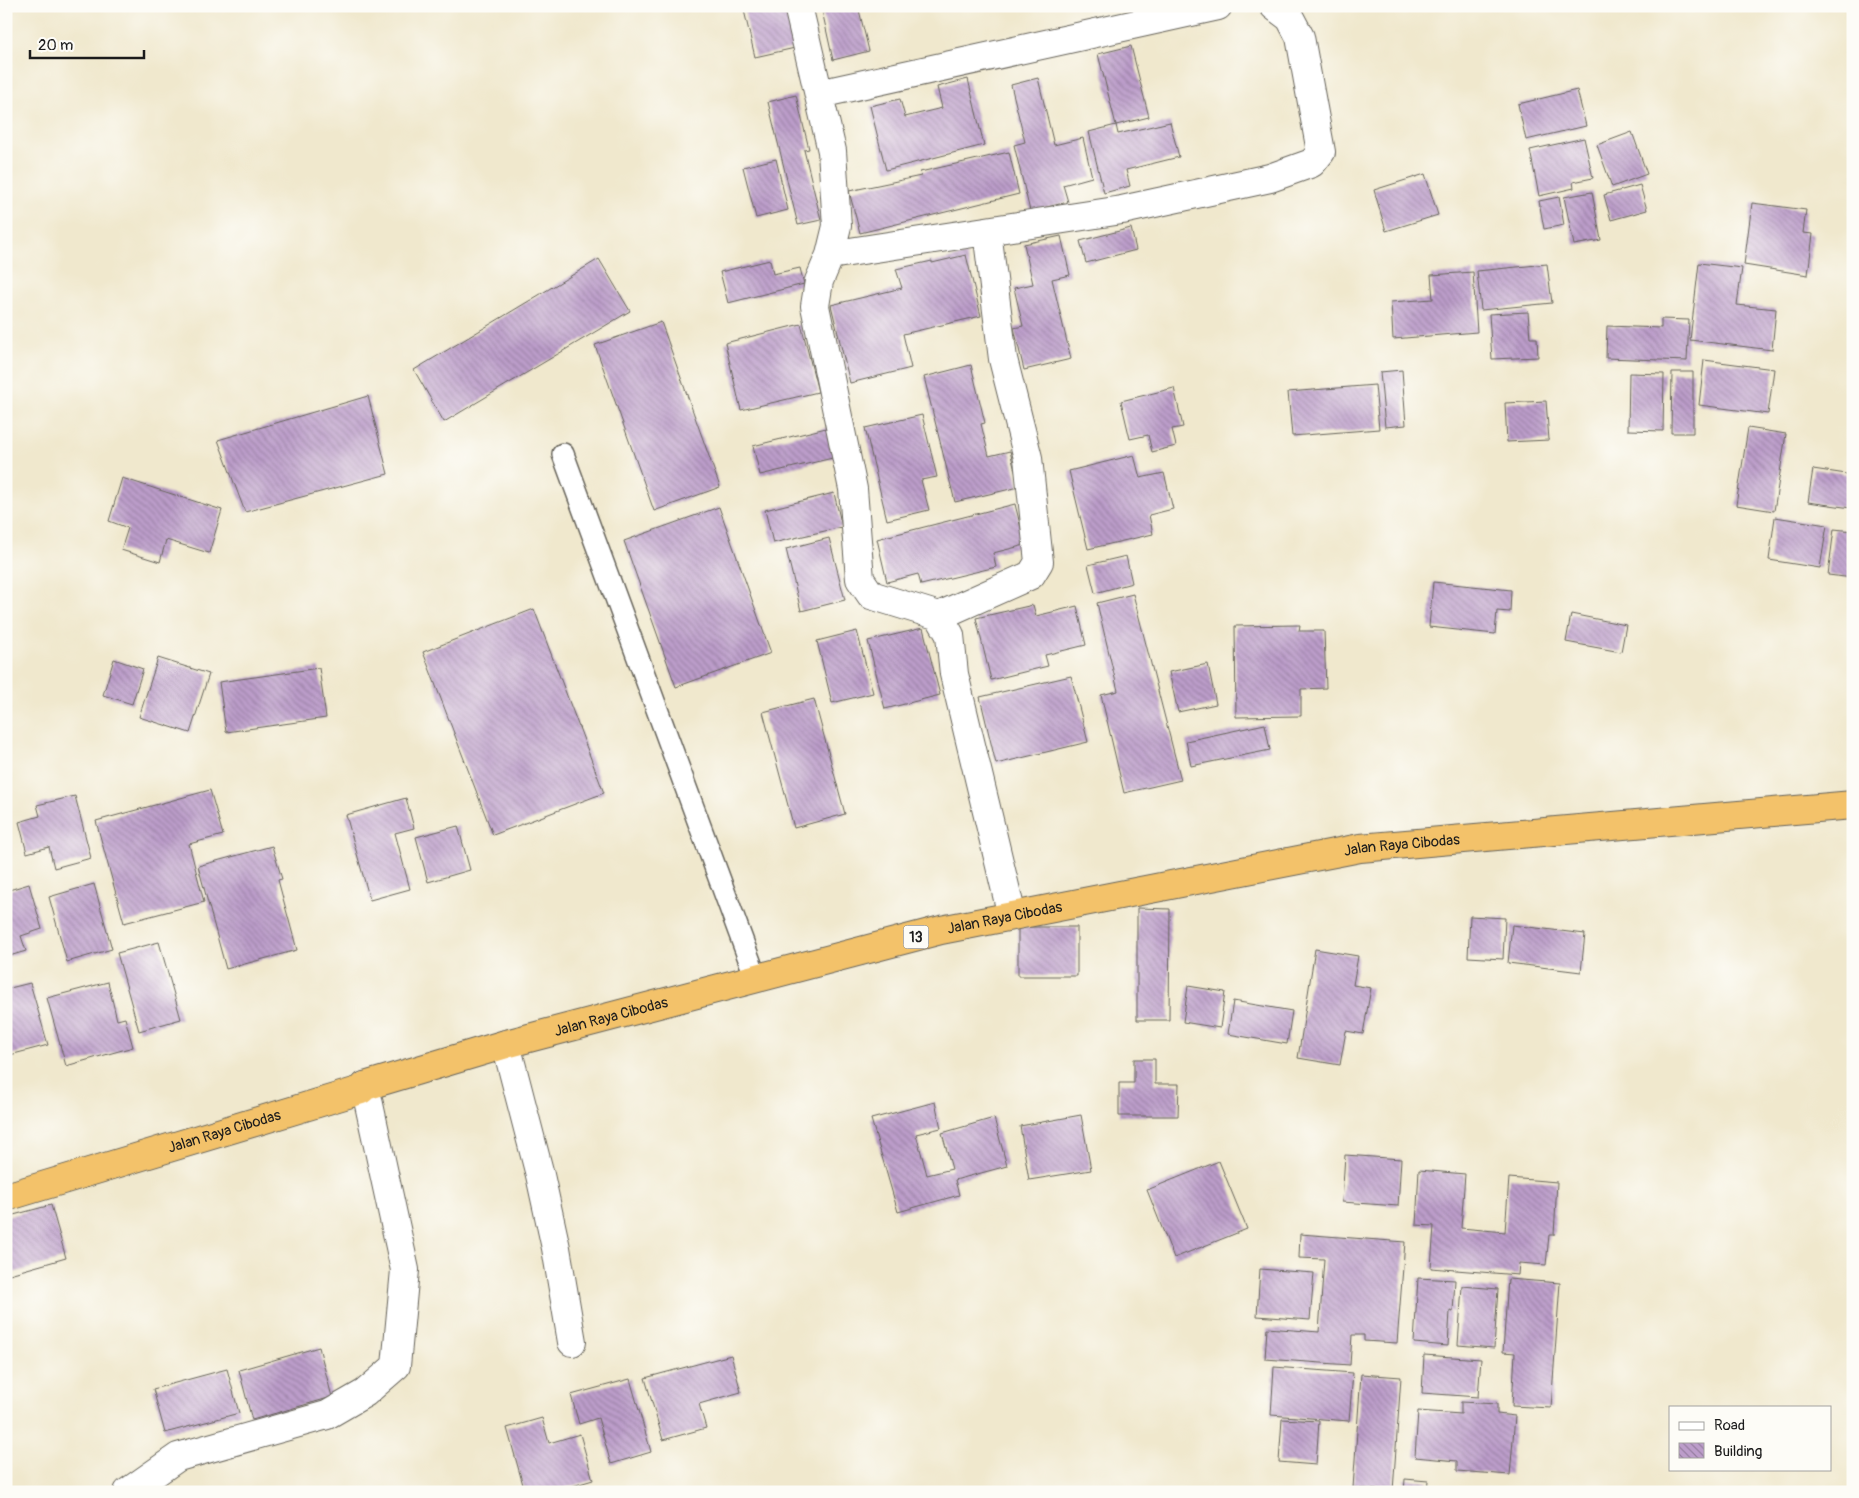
<svg xmlns="http://www.w3.org/2000/svg" width="1859" height="1498" viewBox="0 0 1859 1498" font-family="Pangolin,sans-serif">
  <defs>
    <pattern id="building-back-hatch" width="6" height="6" patternUnits="userSpaceOnUse" patternTransform="scale(1.25)"><rect width="6" height="6" fill="#bc9dca"/><path d="M-1 5l2 2M0 0l6 6M5-1l2 2" fill="none" stroke="#987fa3"/></pattern>
  </defs>
  <rect width="100%" height="100%" fill="#fdfcf7"/>
  <filter id="ink" filterUnits="userSpaceOnUse"><feTurbulence type="fractalNoise" baseFrequency=".02" numOctaves="2"/><feDisplacementMap in="SourceGraphic" scale="10" xChannelSelector="R" yChannelSelector="G"/><feConvolveMatrix kernelMatrix="1 2 1 2 8 2 1 2 1" color-interpolation-filters="sRGB"/></filter>
  <filter id="wash" filterUnits="userSpaceOnUse"><feTurbulence type="fractalNoise" baseFrequency=".0096" numOctaves="4" result="noise"/><feDisplacementMap in="SourceGraphic" scale="20" xChannelSelector="R" yChannelSelector="G"/><feGaussianBlur stdDeviation="1.12" result="paint"/><feColorMatrix in="noise" values="0 0 0 0 0 0 0 0 0 0 0 0 0 0 0 0 0 1.4 0 .05"/><feComposite in="paint" operator="in"/></filter>
  <g filter="url(#wash)">
    <rect width="100%" height="100%" fill="#f0e8cd"/>
    <g id="blocks">
      <path fill="url(#building-back-hatch)" d="M 743,6 L 785,6 L 795,48 L 755,57 Z
        M 821,6 L 858,6 L 869,51 L 833,60 Z
        M 1131,46 L 1149,117 L 1116,125 L 1118,134 L 1170,122 L 1179,157 L 1126,170 L 1130,186 L 1104,193 L 1089,132 L 1116,125 L 1098,54 Z
        M 1038,78 L 1054,145 L 1083,138 L 1092,177 L 1063,185 L 1068,202 L 1030,211 L 1014,145 L 1025,142 L 1011,85 Z
        M 968,79 L 984,145 L 886,170 L 870,106 L 900,99 L 905,117 L 942,108 L 937,87 Z
        M 1577,90 L 1586,126 L 1526,140 L 1518,104 Z
        M 796,95 L 809,149 L 804,150 L 821,220 L 798,225 L 768,102 Z
        M 1632,132 L 1647,174 L 1612,187 L 1597,145 Z
        M 1584,138 L 1593,178 L 1573,182 L 1574,188 L 1539,196 L 1530,150 Z
        M 1009,152 L 1019,194 L 860,233 L 849,191 L 921,176 L 920,172 Z
        M 776,159 L 788,210 L 756,218 L 743,167 Z
        M 1425,174 L 1438,215 L 1386,231 L 1374,190 Z
        M 1640,185 L 1647,210 L 1611,220 L 1604,195 Z
        M 1592,192 L 1601,240 L 1574,245 L 1564,197 Z
        M 1559,197 L 1564,225 L 1544,229 L 1539,201 Z
        M 1752,203 L 1806,210 L 1803,233 L 1813,234 L 1808,275 L 1744,265 Z
        M 1131,228 L 1136,250 L 1086,263 L 1080,241 Z
        M 1061,236 L 1070,275 L 1052,279 L 1071,359 L 1024,370 L 1014,328 L 1023,326 L 1014,288 L 1033,284 L 1024,244 Z
        M 966,255 L 981,316 L 903,334 L 911,368 L 850,383 L 831,305 L 902,288 L 896,269 L 932,261 L 932,263 Z
        M 599,259 L 630,311 L 444,422 L 414,370 Z
        M 770,260 L 773,274 L 800,268 L 804,284 L 728,303 L 720,272 Z
        M 1699,263 L 1742,268 L 1737,305 L 1776,309 L 1772,350 L 1690,340 Z
        M 1547,264 L 1552,303 L 1481,310 L 1477,271 Z
        M 1473,272 L 1477,332 L 1393,339 L 1391,302 L 1433,299 L 1431,275 Z
        M 1528,312 L 1530,338 L 1537,338 L 1538,357 L 1492,359 L 1489,314 Z
        M 1661,319 L 1689,320 L 1687,361 L 1606,358 L 1607,326 L 1661,328 Z
        M 661,322 L 720,487 L 654,511 L 595,345 Z
        M 801,324 L 818,392 L 741,410 L 725,343 Z
        M 1704,360 L 1774,369 L 1768,414 L 1699,405 Z
        M 971,365 L 985,423 L 981,424 L 989,456 L 1010,451 L 1019,487 L 955,502 L 924,377 Z
        M 1402,370 L 1406,425 L 1385,427 L 1380,372 Z
        M 1672,372 L 1693,372 L 1693,433 L 1671,433 Z
        M 1629,373 L 1664,374 L 1663,431 L 1628,430 Z
        M 1375,385 L 1379,429 L 1292,436 L 1288,392 Z
        M 1174,388 L 1183,427 L 1172,429 L 1176,446 L 1152,452 L 1148,435 L 1130,439 L 1121,401 Z
        M 368,396 L 388,474 L 245,512 L 218,440 Z
        M 1546,401 L 1549,440 L 1507,442 L 1505,403 Z
        M 922,415 L 937,477 L 921,480 L 929,510 L 887,520 L 865,428 Z
        M 830,427 L 837,457 L 760,475 L 753,446 Z
        M 1748,428 L 1786,434 L 1774,511 L 1736,505 Z
        M 1134,455 L 1140,478 L 1164,473 L 1173,509 L 1149,515 L 1153,534 L 1088,549 L 1069,471 Z
        M 1813,469 L 1853,475 L 1851,508 L 1808,502 Z
        M 122,478 L 222,510 L 209,553 L 166,540 L 160,562 L 121,550 L 128,528 L 109,521 Z
        M 834,493 L 842,527 L 773,543 L 765,510 Z
        M 1015,504 L 1025,545 L 993,553 L 996,567 L 921,585 L 918,574 L 887,582 L 877,539 Z
        M 719,507 L 771,653 L 676,687 L 624,541 Z
        M 1775,517 L 1827,525 L 1820,568 L 1769,560 Z
        M 1834,529 L 1853,531 L 1853,578 L 1828,575 Z
        M 829,538 L 845,600 L 801,611 L 786,549 Z
        M 1126,556 L 1132,583 L 1095,593 L 1088,565 Z
        M 1433,582 L 1511,590 L 1510,612 L 1497,611 L 1495,634 L 1429,627 Z
        M 1133,594 L 1181,780 L 1124,793 L 1101,695 L 1118,691 L 1097,603 Z
        M 1033,605 L 1036,616 L 1077,606 L 1086,645 L 1045,655 L 1048,666 L 991,680 L 976,618 Z
        M 534,609 L 604,793 L 493,835 L 423,652 Z
        M 1571,614 L 1626,625 L 1621,652 L 1566,642 Z
        M 1300,625 L 1299,631 L 1324,631 L 1326,688 L 1301,689 L 1301,716 L 1236,717 L 1235,626 Z
        M 923,628 L 940,695 L 885,709 L 868,641 Z
        M 857,631 L 873,693 L 832,703 L 817,641 Z
        M 158,658 L 209,674 L 190,733 L 139,717 Z
        M 114,659 L 143,669 L 132,704 L 103,695 Z
        M 1208,664 L 1216,704 L 1178,712 L 1169,672 Z
        M 319,668 L 326,718 L 226,732 L 219,682 Z
        M 1071,676 L 1088,742 L 996,764 L 980,697 Z
        M 814,699 L 845,814 L 794,828 L 763,712 Z
        M 1265,724 L 1270,750 L 1191,766 L 1186,741 Z
        M 210,790 L 223,835 L 189,844 L 204,902 L 124,923 L 96,821 Z
        M 75,796 L 91,858 L 54,868 L 49,847 L 27,853 L 19,822 L 40,816 L 37,805 Z
        M 406,798 L 414,828 L 395,833 L 410,889 L 370,900 L 346,815 Z
        M 458,826 L 470,870 L 428,882 L 416,837 Z
        M 272,846 L 282,879 L 278,880 L 297,950 L 226,969 L 198,866 Z
        M 6,884 L 9,890 L 29,884 L 42,929 L 21,936 L 26,951 L 6,957 Z
        M 94,884 L 112,949 L 67,962 L 49,897 Z
        M 1137,908 L 1170,909 L 1169,1020 L 1137,1020 Z
        M 1470,916 L 1505,918 L 1503,959 L 1468,957 Z
        M 1512,925 L 1585,934 L 1581,972 L 1508,963 Z
        M 1018,927 L 1077,927 L 1077,976 L 1018,976 Z
        M 159,942 L 181,1019 L 139,1031 L 117,953 Z
        M 1315,949 L 1358,956 L 1353,985 L 1371,988 L 1363,1034 L 1346,1031 L 1340,1065 L 1298,1058 Z
        M 108,982 L 117,1020 L 125,1018 L 133,1047 L 66,1066 L 47,998 Z
        M 30,983 L 48,1045 L 6,1056 L 6,989 Z
        M 1188,986 L 1225,992 L 1220,1028 L 1183,1022 Z
        M 1233,1001 L 1292,1011 L 1287,1044 L 1228,1034 Z
        M 1134,1059 L 1155,1059 L 1155,1084 L 1179,1084 L 1178,1116 L 1119,1116 L 1119,1083 L 1134,1083 Z
        M 935,1102 L 941,1128 L 916,1134 L 927,1175 L 952,1169 L 942,1133 L 994,1118 L 1007,1166 L 955,1180 L 959,1195 L 898,1212 L 871,1119 Z
        M 1081,1115 L 1091,1170 L 1029,1180 L 1020,1126 Z
        M 1345,1155 L 1401,1159 L 1398,1206 L 1342,1202 Z
        M 1219,1161 L 1247,1229 L 1174,1258 L 1147,1190 Z
        M 1419,1170 L 1465,1174 L 1461,1228 L 1505,1232 L 1509,1178 L 1557,1182 L 1554,1235 L 1549,1235 L 1546,1265 L 1519,1263 L 1518,1275 L 1431,1268 L 1434,1226 L 1416,1225 Z
        M 51,1205 L 66,1258 L 6,1275 L 6,1217 Z
        M 1300,1234 L 1405,1242 L 1397,1343 L 1364,1341 L 1364,1335 L 1352,1335 L 1350,1365 L 1265,1359 L 1267,1328 L 1319,1332 L 1324,1259 L 1299,1258 Z
        M 1260,1269 L 1314,1273 L 1310,1320 L 1257,1316 Z
        M 1418,1278 L 1455,1280 L 1453,1312 L 1450,1311 L 1448,1346 L 1414,1343 Z
        M 1508,1279 L 1560,1283 L 1551,1408 L 1512,1406 L 1515,1353 L 1503,1352 Z
        M 1462,1286 L 1498,1289 L 1494,1348 L 1458,1345 Z
        M 319,1347 L 332,1397 L 252,1420 L 239,1370 Z
        M 731,1355 L 741,1392 L 699,1404 L 706,1428 L 663,1440 L 645,1378 Z
        M 1424,1355 L 1481,1359 L 1478,1397 L 1422,1393 Z
        M 1274,1367 L 1353,1373 L 1349,1421 L 1271,1415 Z
        M 227,1369 L 239,1413 L 165,1433 L 153,1389 Z
        M 1361,1374 L 1401,1377 L 1393,1491 L 1353,1488 Z
        M 630,1379 L 651,1452 L 611,1464 L 598,1418 L 579,1424 L 571,1395 Z
        M 1461,1402 L 1497,1404 L 1497,1414 L 1515,1416 L 1510,1475 L 1457,1471 L 1457,1461 L 1415,1457 L 1418,1411 L 1461,1414 Z
        M 542,1418 L 549,1443 L 580,1434 L 593,1480 L 552,1492 L 525,1492 L 507,1428 Z
        M 1282,1419 L 1319,1421 L 1316,1465 L 1279,1462 Z
        M 1405,1479 L 1428,1481 L 1427,1492 L 1404,1492 Z"/>
    </g>
  </g>
  <g filter="url(#ink)">
    <use href="#blocks" fill-opacity="0" stroke="#66635a" stroke-width="1"/>
    <g fill="none" stroke-linecap="round" stroke-linejoin="round">
      <defs>
        <path id="service" d="M 563,454 L 756,978"/>
        <path id="minor" d="M 798,6 L 832,151 L 837,226 L 830,255 L 819,281 L 815,306 L 853,489 L 860,579 L 871,595 L 939,616 L 950,635 L 954,674 L 1012,916
          M 819,94 L 1218,6
          M 830,255 L 1122,210 L 1270,178 L 1312,163 L 1321,152 L 1300,37 L 1290,18 L 1274,6
          M 939,616 L 1031,575 L 1039,562 L 1028,458 L 1003,359 L 987,231
          M 506,1044 L 540,1175 L 556,1248 L 572,1342
          M 128,1492 L 178,1457 L 327,1415 L 365,1393 L 396,1366 L 405,1270 L 365,1086"/>
        <g id="trunk">
          <path id="s1" d="M 6,1197 L 361,1090 L 365,1086 L 506,1044 L 941,930 L 1360,848 L 1853,805"/>
        </g>
      </defs>
      <use href="#service" stroke="#66635a" stroke-width="24"/>
      <use href="#minor" stroke="#66635a" stroke-width="30"/>
      <use href="#trunk" stroke="#66635a" stroke-width="30"/>
      <use href="#service" stroke="#fff" stroke-width="21"/>
      <use href="#minor" stroke="#fff" stroke-width="28"/>
      <use href="#trunk" stroke="#f3c26a" stroke-width="28"/>
    </g>
  </g>
  <g text-anchor="middle" stroke-width="4" stroke-linejoin="round" paint-order="stroke">
    <rect fill="#fdfcf7" stroke="#605f5e" stroke-width="1" x="903.5" y="925.5" width="25" height="23" rx="4"/>
    <g font-size="14" font-weight="bold" fill="#1c1c1c">
      <text x="916" y="942">13</text>
    </g>
    <g font-size="15" fill="#1c1c1c" stroke="#fdfcf7">
      <text dy="5" stroke="none"><textPath href="#s1" startOffset="1442">Jalan Raya Cibodas</textPath></text>
      <text dy="5" stroke="none"><textPath href="#s1" startOffset="1038">Jalan Raya Cibodas</textPath></text>
      <text dy="5" stroke="none"><textPath href="#s1" startOffset="632">Jalan Raya Cibodas</textPath></text>
      <text dy="5" stroke="none"><textPath href="#s1" startOffset="228">Jalan Raya Cibodas</textPath></text>
    </g>
  </g>
  <rect width="1859" height="1498" fill="none" stroke="#fdfcf7" stroke-width="25"/>
  <rect x="1669" y="1406" width="162" height="65" fill="#fdfcf7" stroke="#a3a29f"/>
  <rect x="1679" y="1422" width="25" height="8" fill="#ffffff" stroke="#a3a29f"/>
  <text x="1714" y="1430" font-size="15" fill="#1c1c1c">Road</text>
  <rect x="1679" y="1443" width="25" height="15" fill="url(#building-back-hatch)" stroke="#a3a29f"/>
  <text x="1714" y="1456" font-size="15" fill="#1c1c1c">Building</text>
  <path d="M30 50v8h114v-8" fill="none" stroke="#1c1c1c" stroke-width="2.5"/>
  <text x="38" y="50" font-size="15" fill="#1c1c1c" stroke="#fdfcf7" stroke-width="4" paint-order="stroke">20 m</text>
</svg>
